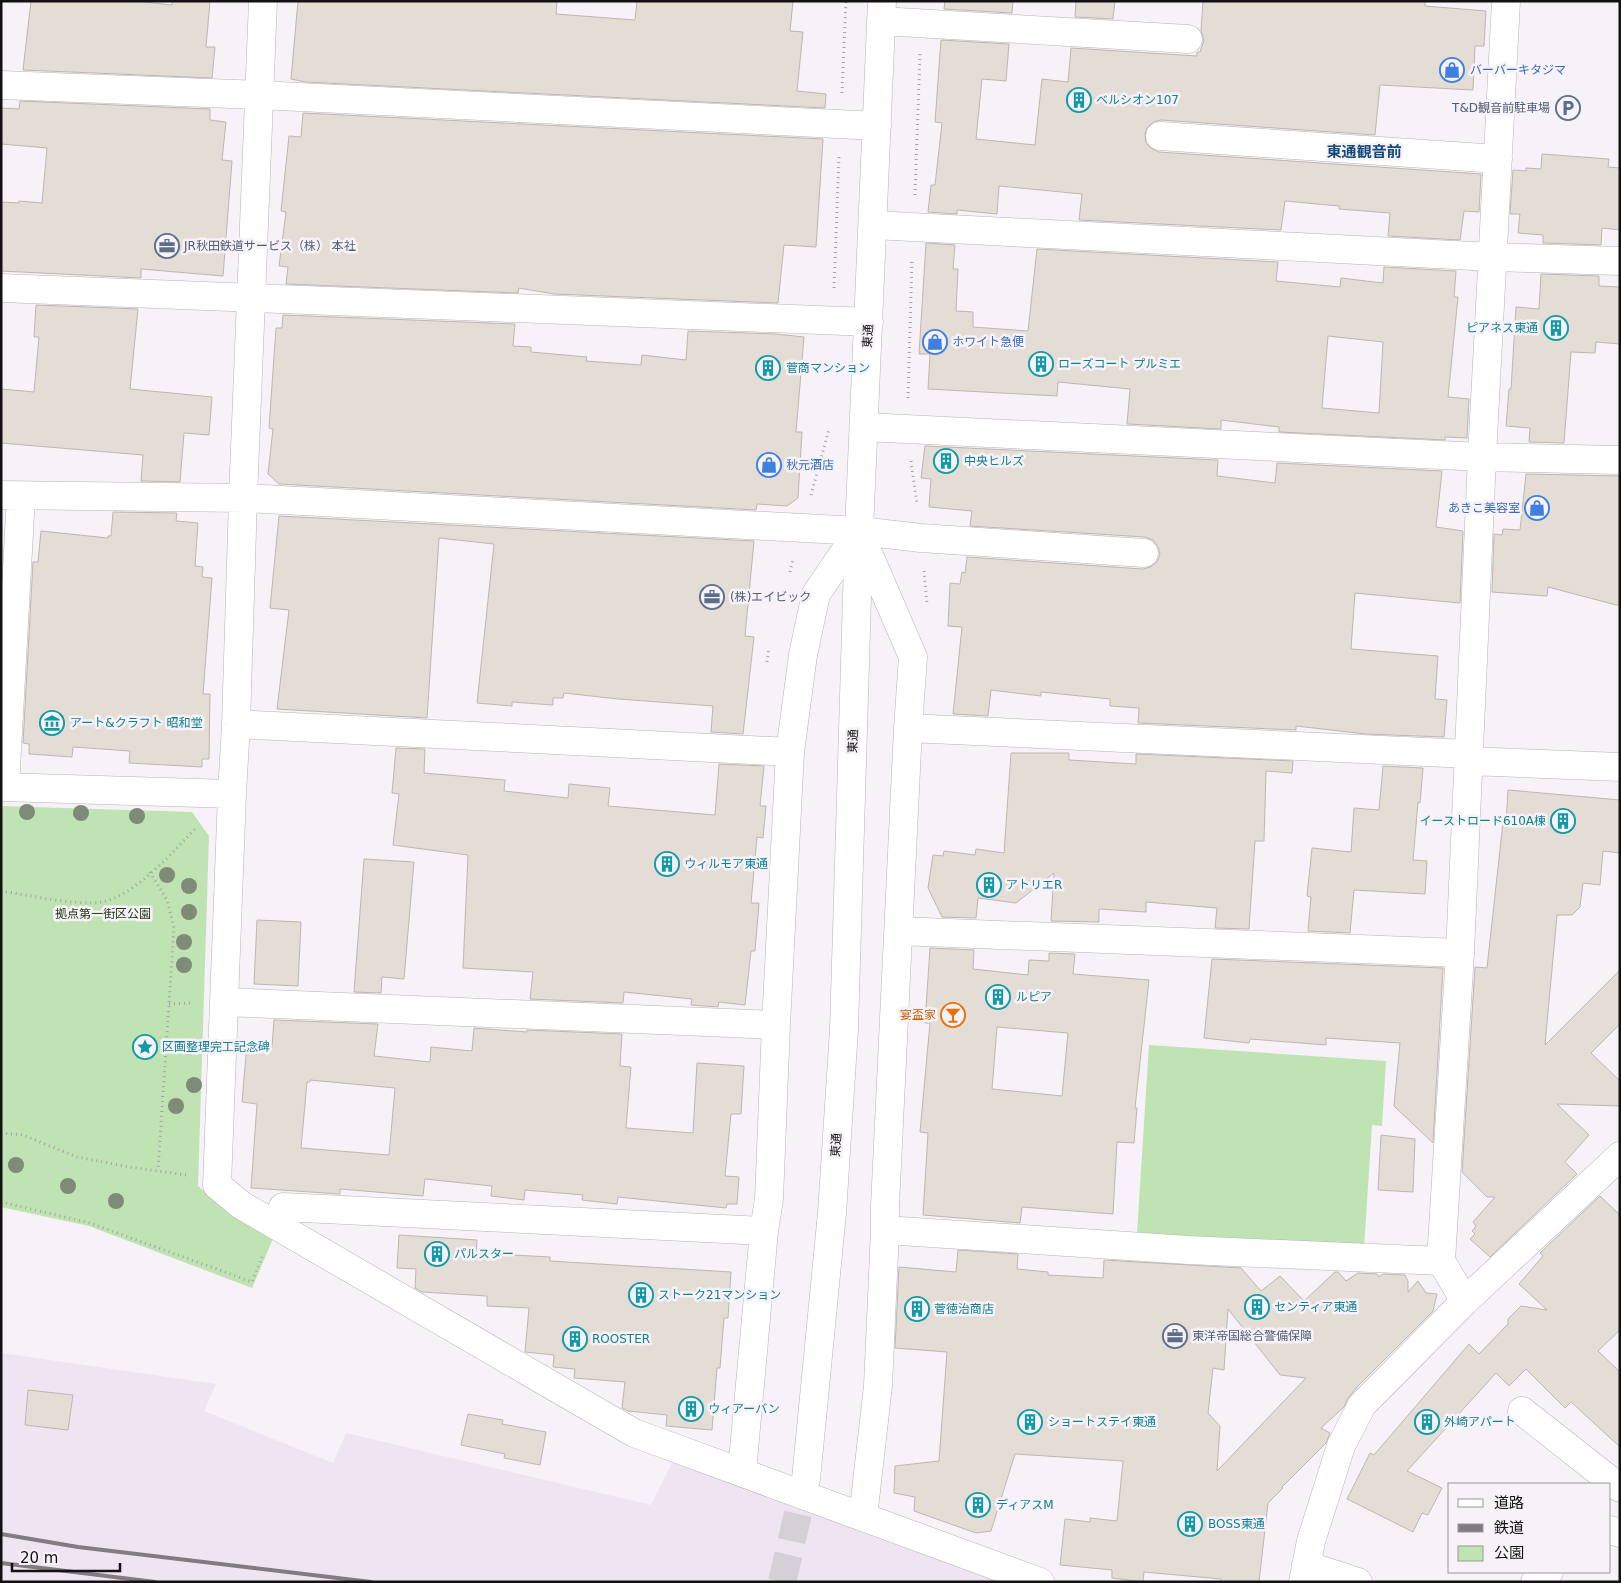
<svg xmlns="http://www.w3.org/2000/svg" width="1621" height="1583" viewBox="0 0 1621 1583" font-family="'DejaVu Sans','Noto Sans JP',sans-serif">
  <rect width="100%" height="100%" fill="#f7f1f8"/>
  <path fill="#efe4f1" d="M 1,1353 L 216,1384 L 204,1411 L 333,1463 L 346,1433 L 651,1505 L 672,1463 L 1019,1582 L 1,1582 Z"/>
  <path fill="#bfe3b3" d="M 1,806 L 192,812 L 209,836 L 198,1186 L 211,1197 L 275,1234 L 252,1288 L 89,1226 L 1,1207 Z
    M 1149,1045 L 1386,1061 L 1382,1126 L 1372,1125 L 1364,1248 L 1137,1233 Z"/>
  <path fill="#e4ddd6" stroke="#beb7b0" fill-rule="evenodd" d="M 31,1 L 136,1 L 172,5 L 172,1 L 210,1 L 206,47 L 215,47 L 212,78 L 23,70 Z
    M 298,1 L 557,1 L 556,14 L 635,20 L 637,1 L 793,1 L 790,31 L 803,32 L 797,91 L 826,94 L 825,108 L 306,82 L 291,79 Z
    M 945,1 L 1013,1 L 1012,13 L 944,9 Z
    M 1076,1 L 1115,1 L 1113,19 L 1075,17 Z
    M 1203,1 L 1425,1 L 1425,6 L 1486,11 L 1484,46 L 1475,46 L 1473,90 L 1380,85 L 1375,135 L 1161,120 L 1153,122 L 1147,128 L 1145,134 L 1146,143 L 1152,149 L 1159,152 L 1481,174 L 1479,212 L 1464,211 L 1460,240 L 1388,236 L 1390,213 L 1339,209 L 1339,206 L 1285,201 L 1281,230 L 1079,220 L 1082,194 L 999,186 L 997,214 L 957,210 L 957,214 L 928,212 L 931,185 L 935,185 L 942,123 L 935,122 L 941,40 L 1009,44 L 1006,81 L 982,79 L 976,139 L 1035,145 L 1042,79 L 1068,82 L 1071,48 L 1197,56 L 1197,52 L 1200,52 L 1204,40 L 1201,31 Z
    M 20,101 L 210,109 L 210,120 L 226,122 L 222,160 L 232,161 L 223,276 L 141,269 L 141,278 L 1,271 L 1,202 L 19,203 L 19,201 L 42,203 L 47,148 L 1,144 L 1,108 L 19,109 Z
    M 303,113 L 823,139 L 816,247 L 784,245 L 778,303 L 554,294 L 519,288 L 518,293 L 286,284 L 288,267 L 279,266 L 286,212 L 281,211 L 289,136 L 301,137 Z
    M 1542,154 L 1609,159 L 1608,167 L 1620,168 L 1620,230 L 1602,228 L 1601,245 L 1543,243 L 1543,235 L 1518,233 L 1520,214 L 1510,214 L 1513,170 L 1526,171 L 1526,168 L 1541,169 Z
    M 926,243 L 955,245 L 953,269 L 958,269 L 956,311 L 973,312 L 973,327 L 1028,331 L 1037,249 L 1278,262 L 1276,281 L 1340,287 L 1341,278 L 1383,283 L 1384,267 L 1456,271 L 1454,297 L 1458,297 L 1448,397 L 1469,399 L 1467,438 L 1445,437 L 1445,440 L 1279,432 L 1279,427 L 1221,420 L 1221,429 L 1127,424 L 1130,389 L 1058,382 L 1057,396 L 928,389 L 930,354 L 919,354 ZM 1328,336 L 1383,342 L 1379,413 L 1322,408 Z
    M 1541,274 L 1599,276 L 1599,286 L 1620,287 L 1620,344 L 1596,342 L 1595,353 L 1571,352 L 1564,443 L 1529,442 L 1530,428 L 1506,426 L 1509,389 L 1511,389 L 1516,307 L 1539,309 Z
    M 36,305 L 138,309 L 130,389 L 212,397 L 209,435 L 184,433 L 180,482 L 141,481 L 143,455 L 1,443 L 1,389 L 34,392 L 39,337 L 34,337 Z
    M 283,315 L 515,324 L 513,346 L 531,347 L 531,352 L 587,357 L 586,361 L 641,365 L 642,355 L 686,360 L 688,331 L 775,334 L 804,337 L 796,432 L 802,432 L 798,498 L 787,506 L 757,504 L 756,510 L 279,484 L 268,474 L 273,429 L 269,428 L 276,328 L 282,328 Z
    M 925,446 L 1218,460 L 1217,476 L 1275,483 L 1277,463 L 1442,471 L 1436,527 L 1463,531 L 1460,603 L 1355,593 L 1351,649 L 1438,656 L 1435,699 L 1447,700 L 1444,737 L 1366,734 L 1296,726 L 1296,730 L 1138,723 L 1139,708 L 1110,706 L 1110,699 L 1041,692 L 1041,696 L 991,690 L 988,716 L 953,714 L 962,627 L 948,626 L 950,583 L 960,584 L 962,572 L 965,573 L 967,557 L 1143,569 L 1150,567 L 1157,562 L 1160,554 L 1158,547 L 1153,540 L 1145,537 L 970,526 L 972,511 L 929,507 L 931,479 L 921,478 Z
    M 1526,474 L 1620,476 L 1620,606 L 1548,587 L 1547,596 L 1492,592 L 1494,534 L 1502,535 L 1503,529 L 1520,530 Z
    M 113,512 L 177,513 L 176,521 L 198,523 L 195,566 L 203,567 L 202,577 L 212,578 L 203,694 L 210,694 L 209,759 L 202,759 L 202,767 L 129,763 L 130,751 L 73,747 L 72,757 L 29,754 L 29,744 L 23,743 L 33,562 L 38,562 L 41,531 L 108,538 L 108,536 L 111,536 Z
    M 279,516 L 754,541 L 745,636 L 754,637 L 743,734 L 711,732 L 713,706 L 618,699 L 564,693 L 563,698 L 553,698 L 553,705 L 512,702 L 512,706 L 477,703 L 494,544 L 439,538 L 427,718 L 277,709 L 289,610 L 270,608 Z
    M 396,748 L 425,749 L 424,773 L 505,780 L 504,791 L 568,798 L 569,784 L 610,788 L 608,806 L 715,815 L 719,764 L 764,766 L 760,806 L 766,806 L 763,838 L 757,837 L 751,903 L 759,903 L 755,951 L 751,951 L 745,1005 L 719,1002 L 718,1007 L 705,1006 L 691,1005 L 692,999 L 624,992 L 623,1003 L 530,999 L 533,972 L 463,968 L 468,855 L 393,845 L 399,794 L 392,793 Z
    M 1011,753 L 1069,753 L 1069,760 L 1136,764 L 1136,754 L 1293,761 L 1292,773 L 1266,771 L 1264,841 L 1255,841 L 1249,929 L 1215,928 L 1217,908 L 1146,902 L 1146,912 L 1099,909 L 1099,922 L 1051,921 L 1054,873 L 1016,903 L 978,898 L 976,918 L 942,917 L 928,888 L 933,855 L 943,856 L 944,851 L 975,855 L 976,849 L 1004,853 Z
    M 1383,766 L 1423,768 L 1420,803 L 1418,802 L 1413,860 L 1427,861 L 1425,894 L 1354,890 L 1350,933 L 1308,931 L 1311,897 L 1307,896 L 1312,848 L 1351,852 L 1354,808 L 1379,810 Z
    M 1508,790 L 1620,800 L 1620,853 L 1603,851 L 1600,885 L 1583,883 L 1580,907 L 1572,915 L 1557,915 L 1545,1045 L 1620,970 L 1620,1024 L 1591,1053 L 1620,1081 L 1620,1106 L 1557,1104 L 1589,1135 L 1565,1162 L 1577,1174 L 1490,1257 L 1470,1239 L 1475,1234 L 1472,1231 L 1476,1226 L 1473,1222 L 1495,1197 L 1487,1197 L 1462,1172 L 1475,967 L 1487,968 L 1503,822 L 1506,822 Z
    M 364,859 L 414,862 L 404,979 L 382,977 L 381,993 L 354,992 Z
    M 257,920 L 301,922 L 298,986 L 254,984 Z
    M 930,948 L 974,950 L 973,969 L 1028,975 L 1029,960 L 1049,961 L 1049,953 L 1075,954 L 1073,974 L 1149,980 L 1135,1108 L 1137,1108 L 1134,1143 L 1117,1142 L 1113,1214 L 1022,1207 L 1020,1223 L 923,1215 L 928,1133 L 920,1132 L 930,1023 L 925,1023 ZM 997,1027 L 1068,1033 L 1062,1096 L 992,1089 Z
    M 1212,959 L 1443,968 L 1433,1143 L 1394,1106 L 1400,1043 L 1326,1038 L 1326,1045 L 1250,1039 L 1249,1043 L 1204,1038 Z
    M 274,1020 L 378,1024 L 374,1056 L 430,1062 L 431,1047 L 472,1051 L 474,1028 L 527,1032 L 527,1030 L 622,1034 L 620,1066 L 631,1067 L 626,1128 L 693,1133 L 697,1063 L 744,1066 L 741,1114 L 731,1114 L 725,1176 L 739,1177 L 737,1204 L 727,1204 L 726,1208 L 618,1197 L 617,1204 L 582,1200 L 583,1195 L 525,1190 L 524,1200 L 491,1196 L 492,1186 L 425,1179 L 423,1196 L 340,1189 L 340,1194 L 251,1188 L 257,1104 L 242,1102 L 247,1044 L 272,1047 ZM 310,1080 L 395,1088 L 389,1155 L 301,1148 L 307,1082 L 310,1082 Z
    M 1381,1135 L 1415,1139 L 1413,1192 L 1378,1190 Z
    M 1600,1196 L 1620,1215 L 1620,1330 L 1598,1351 L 1620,1372 L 1620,1447 L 1571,1402 L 1565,1408 L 1526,1369 L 1509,1386 L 1496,1373 L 1407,1471 L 1442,1488 L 1428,1515 L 1422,1513 L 1413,1532 L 1347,1499 L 1370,1453 L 1374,1455 L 1469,1344 L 1479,1354 L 1508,1324 L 1508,1319 L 1521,1306 L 1547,1310 L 1519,1284 L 1543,1256 L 1540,1253 Z
    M 399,1235 L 477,1240 L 476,1253 L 550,1257 L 550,1261 L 731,1272 L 728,1318 L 724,1318 L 720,1368 L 717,1368 L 712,1430 L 666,1426 L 667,1415 L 628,1411 L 622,1408 L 625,1382 L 574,1378 L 575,1369 L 553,1367 L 554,1355 L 525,1352 L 529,1308 L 487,1306 L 487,1296 L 422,1292 L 415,1288 L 416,1269 L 397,1268 Z
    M 958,1250 L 1018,1254 L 1017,1269 L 1048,1272 L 1048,1275 L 1103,1278 L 1104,1260 L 1241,1268 L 1261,1291 L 1280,1276 L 1304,1301 L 1335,1272 L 1338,1272 L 1346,1281 L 1358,1273 L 1377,1274 L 1379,1277 L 1383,1274 L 1405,1275 L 1408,1281 L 1408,1292 L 1418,1281 L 1426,1293 L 1437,1294 L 1433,1311 L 1358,1386 L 1348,1398 L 1344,1407 L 1321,1428 L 1330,1433 L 1326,1443 L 1282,1487 L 1283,1488 L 1268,1503 L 1259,1582 L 1221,1582 L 1221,1579 L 1144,1572 L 1143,1582 L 1112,1578 L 1112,1570 L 1060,1565 L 1065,1519 L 1090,1522 L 1090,1518 L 1117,1521 L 1123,1461 L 1015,1454 L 991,1531 L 976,1533 L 914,1511 L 915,1497 L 894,1493 L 895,1466 L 939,1461 L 947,1352 L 895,1348 L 899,1267 L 956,1272 ZM 1228,1309 L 1280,1375 L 1306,1378 L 1217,1471 L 1220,1426 L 1208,1413 L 1213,1368 L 1224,1370 Z
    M 28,1390 L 73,1395 L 68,1430 L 25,1425 Z
    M 468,1414 L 503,1420 L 502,1424 L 546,1432 L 540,1465 L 504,1458 L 505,1454 L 461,1445 Z"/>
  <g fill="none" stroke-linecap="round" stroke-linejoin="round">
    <path stroke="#d5cfd6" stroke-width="28" stroke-dasharray="28 14" stroke-linecap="butt" d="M 782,1582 L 806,1479"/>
    <defs>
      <path id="minor" d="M 263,1 L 243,498 L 236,724 L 232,794 L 217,1185 L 241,1205 L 634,1433 L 1040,1582
        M 881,21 L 1188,39
        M 1,85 L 259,95 L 877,126
        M 1160,136 L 1498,159
        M 873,225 L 1493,257 L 1620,261
        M 1,288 L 869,322
        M 864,427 L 1482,457 L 1620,460
        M 1,495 L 243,498 L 859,531 L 921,538 L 1144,553
        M 862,539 L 913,657 L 908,728 L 885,1206 L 885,1230 L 878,1386 L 863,1517
        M 236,724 L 790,752
        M 908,728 L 1469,754
        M 1469,761 L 1620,767
        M 1,787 L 232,794
        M 5,787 L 21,496
        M 899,931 L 1460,953
        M 224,1002 L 776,1025
        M 276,1224 L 283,1207 L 764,1231
        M 885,1230 L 1188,1250 L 1441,1261
        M 1465,1301 L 1441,1261 L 1460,953 L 1482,457 L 1506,1
        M 1522,1411 L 1620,1488
        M 742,1472 L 764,1231 L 769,1199 L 776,1025 L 790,752 L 803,655 L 816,594 L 859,531
        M 806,1479 L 832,1213 L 844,1029 L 859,531 L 882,1
        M 1610,1530 L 1620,1533
        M 1306,1565 L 1358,1582
        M 1303,1582 L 1311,1541 L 1341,1446 L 1362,1405 L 1465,1301 L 1620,1156
        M 1535,1582 L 1549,1572"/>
    </defs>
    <use href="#minor" stroke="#b7b2b9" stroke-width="29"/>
    <path stroke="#a6a2a7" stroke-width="3" stroke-dasharray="1 4" stroke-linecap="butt" d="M 842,93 L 846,1
      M 915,195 L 920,54
      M 834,288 L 839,157
      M 908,398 L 912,259
      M 911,461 L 917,505
      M 811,495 L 829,429
      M 924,571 L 927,604
      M 790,572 L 793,559
      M 767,662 L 769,648
      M 150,872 L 167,900 L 174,928 L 158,1170
      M 1,891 C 28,895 76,906 101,902 C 136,896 173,851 197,827
      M 169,1004 L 193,1003
      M 1,1133 L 23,1135 L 77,1157 L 129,1167 L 186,1175
      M 1,1202 L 90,1223 L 252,1282 L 263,1255"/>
    <use href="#minor" stroke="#fff" stroke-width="28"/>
    <path stroke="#807c81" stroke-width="4" d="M 1,1534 L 78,1547 L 371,1582
      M 1,1563 L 155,1582"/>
  </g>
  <g fill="#7d8b77">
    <circle cx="27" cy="812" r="8"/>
    <circle cx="81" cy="813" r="8"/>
    <circle cx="137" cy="816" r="8"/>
    <circle cx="167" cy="875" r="8"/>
    <circle cx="189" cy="886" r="8"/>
    <circle cx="189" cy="912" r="8"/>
    <circle cx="184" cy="942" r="8"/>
    <circle cx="184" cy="965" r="8"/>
    <circle cx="188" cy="1047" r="8"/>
    <circle cx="194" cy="1085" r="8"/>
    <circle cx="176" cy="1106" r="8"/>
    <circle cx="16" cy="1165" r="8"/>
    <circle cx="68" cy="1186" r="8"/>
    <circle cx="116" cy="1201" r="8"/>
  </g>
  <defs>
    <symbol id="shop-ring" viewBox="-11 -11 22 22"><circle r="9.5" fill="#f7f1f8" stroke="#3f7fe0" stroke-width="1.5"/><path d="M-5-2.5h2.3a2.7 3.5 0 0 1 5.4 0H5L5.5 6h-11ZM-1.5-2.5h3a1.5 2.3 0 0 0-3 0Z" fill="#3f7fe0"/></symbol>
    <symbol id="building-ring" viewBox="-11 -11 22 22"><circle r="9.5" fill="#f7f1f8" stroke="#0f9aa8" stroke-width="1.5"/><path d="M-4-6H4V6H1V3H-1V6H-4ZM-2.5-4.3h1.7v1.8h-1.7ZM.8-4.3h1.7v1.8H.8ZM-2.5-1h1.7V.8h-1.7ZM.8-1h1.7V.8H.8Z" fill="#0f9aa8"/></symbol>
    <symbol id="parking-ring" viewBox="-11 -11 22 22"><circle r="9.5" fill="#f7f1f8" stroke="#5c6f8a" stroke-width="1.5"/><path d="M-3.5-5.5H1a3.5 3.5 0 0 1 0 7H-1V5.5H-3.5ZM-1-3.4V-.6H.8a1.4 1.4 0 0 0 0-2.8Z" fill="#5c6f8a"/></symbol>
    <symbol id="office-ring" viewBox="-11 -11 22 22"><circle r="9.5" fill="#f7f1f8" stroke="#5c6f8a" stroke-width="1.5"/><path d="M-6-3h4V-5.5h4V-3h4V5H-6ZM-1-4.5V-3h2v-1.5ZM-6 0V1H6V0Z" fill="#5c6f8a"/></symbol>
    <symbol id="museum-ring" viewBox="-11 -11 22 22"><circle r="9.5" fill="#f7f1f8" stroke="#0f9aa8" stroke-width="1.5"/><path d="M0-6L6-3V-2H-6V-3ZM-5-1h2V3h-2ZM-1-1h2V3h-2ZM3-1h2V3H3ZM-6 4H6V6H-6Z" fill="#0f9aa8"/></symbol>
    <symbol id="bar-ring" viewBox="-11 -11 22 22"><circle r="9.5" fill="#f7f1f8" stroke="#e8710a" stroke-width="1.5"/><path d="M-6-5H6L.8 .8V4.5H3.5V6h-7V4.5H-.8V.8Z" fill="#e8710a"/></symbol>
    <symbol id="sight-ring" viewBox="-11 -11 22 22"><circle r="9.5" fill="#f7f1f8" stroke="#0f9aa8" stroke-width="1.5"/><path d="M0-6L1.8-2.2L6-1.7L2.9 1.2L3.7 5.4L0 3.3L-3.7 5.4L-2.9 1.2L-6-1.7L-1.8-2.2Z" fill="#0f9aa8"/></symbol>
  </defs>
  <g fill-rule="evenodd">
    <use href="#shop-ring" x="1438" y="56" width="28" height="28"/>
    <use href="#building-ring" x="1065" y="86" width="28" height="28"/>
    <use href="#parking-ring" x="1554" y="94" width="28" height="28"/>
    <use href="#office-ring" x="153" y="232" width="28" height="28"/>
    <use href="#building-ring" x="1542" y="314" width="28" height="28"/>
    <use href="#shop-ring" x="921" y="328" width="28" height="28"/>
    <use href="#building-ring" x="1027" y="350" width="28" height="28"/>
    <use href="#building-ring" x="754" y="354" width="28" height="28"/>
    <use href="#building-ring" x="932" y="447" width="28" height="28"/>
    <use href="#shop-ring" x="755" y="451" width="28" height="28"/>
    <use href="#shop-ring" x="1523" y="494" width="28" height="28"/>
    <use href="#office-ring" x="698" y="583" width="28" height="28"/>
    <use href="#museum-ring" x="38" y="709" width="28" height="28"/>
    <use href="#building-ring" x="1549" y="807" width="28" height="28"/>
    <use href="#building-ring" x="653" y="850" width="28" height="28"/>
    <use href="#building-ring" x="975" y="871" width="28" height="28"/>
    <use href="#building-ring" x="984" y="983" width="28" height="28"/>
    <use href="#bar-ring" x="939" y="1001" width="28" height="28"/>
    <use href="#sight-ring" x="131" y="1033" width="28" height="28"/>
    <use href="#building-ring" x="423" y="1240" width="28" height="28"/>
    <use href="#building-ring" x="627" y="1281" width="28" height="28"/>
    <use href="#building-ring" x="1243" y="1293" width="28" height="28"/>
    <use href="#building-ring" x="903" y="1295" width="28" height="28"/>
    <use href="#office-ring" x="1161" y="1322" width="28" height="28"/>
    <use href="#building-ring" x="561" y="1325" width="28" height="28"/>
    <use href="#building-ring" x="677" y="1395" width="28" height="28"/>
    <use href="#building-ring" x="1016" y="1408" width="28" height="28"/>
    <use href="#building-ring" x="1413" y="1408" width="28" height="28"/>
    <use href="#building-ring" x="964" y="1491" width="28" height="28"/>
    <use href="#building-ring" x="1176" y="1510" width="28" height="28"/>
  </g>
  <g text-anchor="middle" stroke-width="5" stroke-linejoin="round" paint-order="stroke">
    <g font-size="12" fill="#366cbe" stroke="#f7f1f8" text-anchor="start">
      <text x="1470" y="74">バーバーキタジマ</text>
      <text x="952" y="346">ホワイト急便</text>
      <text x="786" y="469">秋元酒店</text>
      <text x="1520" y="512" text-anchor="end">あきこ美容室</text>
    </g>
    <g font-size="12" fill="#0d838f" stroke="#f7f1f8" text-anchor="start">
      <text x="1096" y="104">ベルシオン107</text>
      <text x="1538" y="332" text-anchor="end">ピアネス東通</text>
      <text x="1058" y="368">ローズコート プルミエ</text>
      <text x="786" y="372">菅商マンション</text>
      <text x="964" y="465">中央ヒルズ</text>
      <text x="70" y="727">アート&amp;クラフト 昭和堂</text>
      <text x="1546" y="825" text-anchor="end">イーストロード610A棟</text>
      <text x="684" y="868">ウィルモア東通</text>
      <text x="1006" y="889">アトリエR</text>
      <text x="1016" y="1001">ルピア</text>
      <text x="162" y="1051">区画整理完工記念碑</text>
      <text x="454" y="1258">パルスター</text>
      <text x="658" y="1299">ストーク21マンション</text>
      <text x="1274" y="1311">センティア東通</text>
      <text x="934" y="1313">菅徳治商店</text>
      <text x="592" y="1343">ROOSTER</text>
      <text x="708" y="1413">ウィアーバン</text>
      <text x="1048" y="1426">ショートステイ東通</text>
      <text x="1444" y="1426">外崎アパート</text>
      <text x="996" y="1509">ディアスM</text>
      <text x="1208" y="1528">BOSS東通</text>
    </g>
    <g font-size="12" fill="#4e5e75" stroke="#f7f1f8" text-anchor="start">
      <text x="1550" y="112" text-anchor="end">T&amp;D観音前駐車場</text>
      <text x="184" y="250">JR秋田鉄道サービス（株） 本社</text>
      <text x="730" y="601">(株)エイビック</text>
      <text x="1192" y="1340">東洋帝国総合警備保障</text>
    </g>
    <g font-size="12" fill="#131113" stroke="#f7f1f8">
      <text transform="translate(868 336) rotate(-87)" y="4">東通</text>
      <text transform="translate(853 741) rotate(-88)" y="4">東通</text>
      <text transform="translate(836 1145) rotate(-86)" y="4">東通</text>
    </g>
    <g font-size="12" fill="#1a370e" stroke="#f7f1f8">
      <text x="103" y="918">拠点第一街区公園</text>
    </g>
    <g font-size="12" fill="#c56008" stroke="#f7f1f8" text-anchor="end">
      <text x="936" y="1019">宴盃家</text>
    </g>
    <g font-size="15" font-weight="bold" fill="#11497a" stroke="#f7f1f8">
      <text x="1364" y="157">東通観音前</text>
    </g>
  </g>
  <rect width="1621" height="1583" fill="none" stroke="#131113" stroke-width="5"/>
  <rect x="1448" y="1483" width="162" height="90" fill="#f7f1f8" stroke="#9c979c"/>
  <rect x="1458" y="1499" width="25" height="8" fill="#ffffff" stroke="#9c979c"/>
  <text x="1494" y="1508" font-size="15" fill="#131113">道路</text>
  <rect x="1458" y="1524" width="25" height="8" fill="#807c81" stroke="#9c979c"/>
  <text x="1494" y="1533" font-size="15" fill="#131113">鉄道</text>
  <rect x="1458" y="1546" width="25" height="15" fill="#bfe3b3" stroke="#9c979c"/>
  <text x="1494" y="1558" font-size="15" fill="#131113">公園</text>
  <path d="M12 1563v8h108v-8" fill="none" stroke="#131113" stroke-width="2.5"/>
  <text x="20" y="1563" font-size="15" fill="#131113" stroke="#f7f1f8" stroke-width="4" paint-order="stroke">20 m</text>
</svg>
